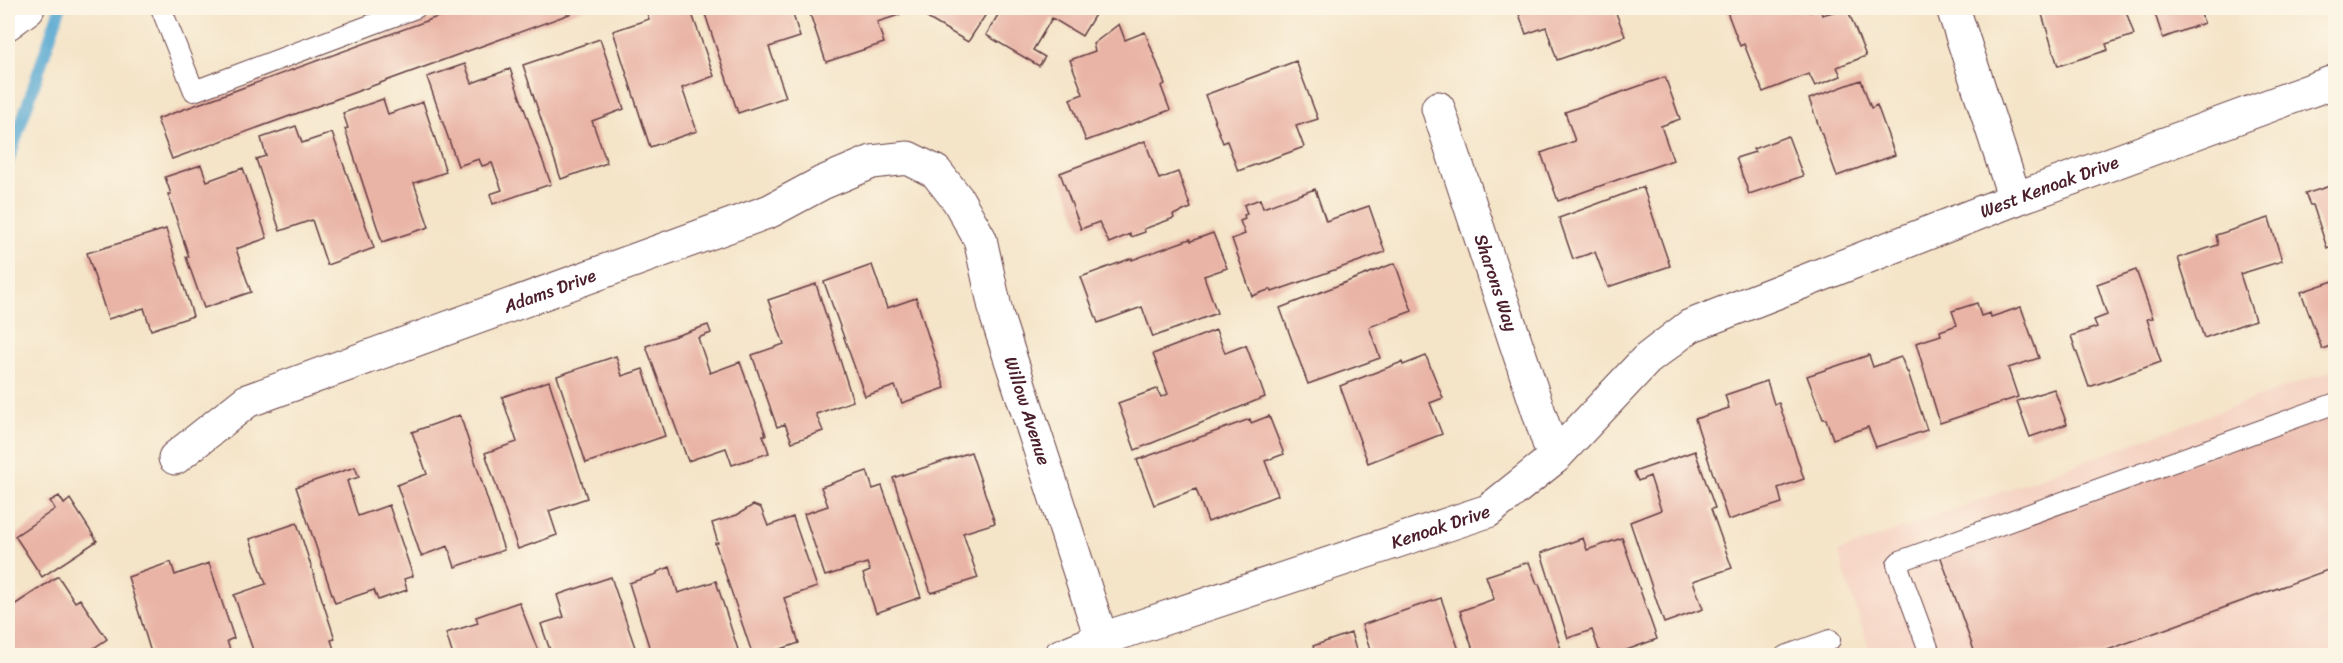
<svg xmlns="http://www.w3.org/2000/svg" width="2343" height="663" viewBox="0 0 2343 663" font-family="Sriracha,sans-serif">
  <rect width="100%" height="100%" fill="#fcf5e5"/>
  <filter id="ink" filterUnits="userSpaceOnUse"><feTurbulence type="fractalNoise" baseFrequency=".0167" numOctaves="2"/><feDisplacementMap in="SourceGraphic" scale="12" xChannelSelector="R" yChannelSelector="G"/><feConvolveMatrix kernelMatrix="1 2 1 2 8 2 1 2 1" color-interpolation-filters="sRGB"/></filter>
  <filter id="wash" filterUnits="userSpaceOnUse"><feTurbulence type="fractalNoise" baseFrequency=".008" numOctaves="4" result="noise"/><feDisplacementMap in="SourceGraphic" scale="24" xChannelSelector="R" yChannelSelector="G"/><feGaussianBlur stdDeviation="1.35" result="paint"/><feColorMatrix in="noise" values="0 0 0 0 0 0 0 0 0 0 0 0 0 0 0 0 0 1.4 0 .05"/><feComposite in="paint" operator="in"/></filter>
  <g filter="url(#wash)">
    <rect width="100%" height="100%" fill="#f4e4c8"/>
    <path fill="#f5d2c2" d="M 2335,369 L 2335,655 L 1871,655 L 1838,552 Z"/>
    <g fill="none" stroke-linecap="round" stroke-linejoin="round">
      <path stroke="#58a9d2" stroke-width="12" d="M 8,162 L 60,8"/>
    </g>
    <g id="blocks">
      <path fill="#e9b4a6" d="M 462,8 L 586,8 L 172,159 L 157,119 Z
        M 645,8 L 690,8 L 714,76 L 682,88 L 697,131 L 650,147 L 613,31 L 649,19 Z
        M 703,8 L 791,8 L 800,37 L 769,47 L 786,97 L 738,113 Z
        M 808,8 L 896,8 L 899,15 L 877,22 L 884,43 L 826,62 Z
        M 934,8 L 990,8 L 968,42 L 927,18 Z
        M 1002,8 L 1099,8 L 1082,36 L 1052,18 L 1033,50 L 1045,57 L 1039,66 L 986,35 Z
        M 1517,8 L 1614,8 L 1625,36 L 1557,60 L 1546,27 L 1526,34 Z
        M 1730,8 L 1808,8 L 1810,12 L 1820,8 L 1822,15 L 1847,8 L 1866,56 L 1837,67 L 1841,76 L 1815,86 L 1809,74 L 1763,92 L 1744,44 L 1740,46 L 1726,9 Z
        M 2040,8 L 2125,8 L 2134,35 L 2106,44 L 2108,50 L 2058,66 Z
        M 2153,8 L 2199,8 L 2204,23 L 2163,38 Z
        M 1119,24 L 1125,40 L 1145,32 L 1165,84 L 1161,86 L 1170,110 L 1086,141 L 1070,99 L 1083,94 L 1070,60 L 1095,51 L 1093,44 Z
        M 600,39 L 624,109 L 592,121 L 607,163 L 561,179 L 523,65 Z
        M 1296,61 L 1318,119 L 1296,126 L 1304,147 L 1238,171 L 1227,141 L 1223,143 L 1205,95 Z
        M 465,64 L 472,83 L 510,69 L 551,184 L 493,204 L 490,194 L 502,190 L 492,163 L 482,166 L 479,159 L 458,166 L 427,77 Z
        M 1665,77 L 1680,119 L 1661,126 L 1673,160 L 1558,201 L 1541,153 L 1575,141 L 1565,112 Z
        M 1861,80 L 1871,108 L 1877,105 L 1895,155 L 1837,176 L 1809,99 Z
        M 383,99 L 388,114 L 423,102 L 446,172 L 414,183 L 429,227 L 382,242 L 345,129 L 348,128 L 343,113 Z
        M 296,126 L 302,143 L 332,133 L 374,248 L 327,265 L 312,220 L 280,231 L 256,159 L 266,156 L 261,138 Z
        M 1788,136 L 1803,176 L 1749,194 L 1736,158 L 1755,152 L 1753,149 Z
        M 1145,141 L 1159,179 L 1178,172 L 1191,208 L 1173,215 L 1174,218 L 1144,229 L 1145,232 L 1131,237 L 1130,234 L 1109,243 L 1099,222 L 1081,229 L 1060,173 Z
        M 201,165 L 207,181 L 243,168 L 267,238 L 236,249 L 251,292 L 204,308 L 186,257 L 189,257 L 168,194 L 171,194 L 165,177 Z
        M 2336,184 L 2336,258 L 2335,258 L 2331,246 L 2327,248 L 2313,205 L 2310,205 L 2305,194 Z
        M 1643,187 L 1670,266 L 1608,287 L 1595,252 L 1573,259 L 1559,218 Z
        M 1315,189 L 1326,221 L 1369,206 L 1385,252 L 1272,292 L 1271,289 L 1252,296 L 1232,239 L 1245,234 L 1240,221 L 1245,219 L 1244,215 L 1247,214 L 1244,205 L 1260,199 L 1263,208 Z
        M 2269,218 L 2282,261 L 2240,274 L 2255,320 L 2204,338 L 2178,258 L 2218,245 L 2216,235 Z
        M 166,229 L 193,316 L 151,330 L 144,308 L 108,319 L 87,253 Z
        M 1213,233 L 1227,268 L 1204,276 L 1217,313 L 1153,337 L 1142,307 L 1098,323 L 1081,277 L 1132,258 L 1132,260 L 1190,239 L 1191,241 Z
        M 1395,263 L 1412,311 L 1369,327 L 1380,358 L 1308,384 L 1280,308 Z
        M 872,265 L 887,308 L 916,298 L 945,388 L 902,403 L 895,386 L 865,396 L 824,282 Z
        M 2136,270 L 2153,318 L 2147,319 L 2161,362 L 2089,387 L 2071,336 L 2097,327 L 2094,320 L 2107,315 L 2097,284 Z
        M 2336,280 L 2336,344 L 2322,349 L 2301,292 Z
        M 816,284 L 853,401 L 816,414 L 823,431 L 792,442 L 785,424 L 777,427 L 752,355 L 784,344 L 768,300 Z
        M 1977,303 L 1981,316 L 1990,313 L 1991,317 L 2021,307 L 2039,358 L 2008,368 L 2018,397 L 1940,423 L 1916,343 L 1941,335 L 1940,331 L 1957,325 L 1952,311 Z
        M 708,325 L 711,333 L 698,338 L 710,373 L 740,362 L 766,435 L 763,435 L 769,453 L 732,465 L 726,448 L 688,461 L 646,346 Z
        M 1216,330 L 1225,353 L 1246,345 L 1265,397 L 1135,450 L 1118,403 L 1157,389 L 1161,397 L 1168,394 L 1153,354 Z
        M 1869,355 L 1873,367 L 1901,357 L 1907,372 L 1908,372 L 1927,430 L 1876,447 L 1868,427 L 1833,439 L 1826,419 L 1823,419 L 1807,376 Z
        M 616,356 L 622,376 L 643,369 L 665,436 L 586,463 L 557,376 Z
        M 1426,356 L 1443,398 L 1430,403 L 1442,434 L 1368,463 L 1340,386 L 1402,362 L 1403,365 Z
        M 549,381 L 587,498 L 549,511 L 557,535 L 518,549 L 485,453 L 517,442 L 502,397 Z
        M 1767,381 L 1774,404 L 1779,403 L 1804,479 L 1778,488 L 1782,503 L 1728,520 L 1695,419 L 1729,408 L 1725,395 Z
        M 2054,389 L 2067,424 L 2030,437 L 2017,401 Z
        M 2336,411 L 2336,567 L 2091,656 L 1976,656 L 1940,555 Z
        M 460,415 L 504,550 L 455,567 L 448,546 L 421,556 L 397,485 L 427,474 L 412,432 Z
        M 1269,416 L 1284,454 L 1265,461 L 1278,495 L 1208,522 L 1196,489 L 1154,505 L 1137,460 L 1250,419 L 1251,423 Z
        M 1695,451 L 1715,508 L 1711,509 L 1732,568 L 1693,581 L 1703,609 L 1664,623 L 1630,522 L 1661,510 L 1650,476 L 1638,481 L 1634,472 Z
        M 971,452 L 995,523 L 963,533 L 978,578 L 931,593 L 893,478 Z
        M 355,467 L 359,477 L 347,481 L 358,516 L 389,505 L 413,576 L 404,579 L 407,590 L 378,600 L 374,590 L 335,603 L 296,487 Z
        M 867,471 L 873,489 L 882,486 L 921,597 L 876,613 L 863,574 L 870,571 L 867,563 L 825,576 L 804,514 L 828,506 L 821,487 Z
        M 59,496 L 64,504 L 70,499 L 97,541 L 42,577 L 15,536 L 55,509 L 50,501 Z
        M 753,505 L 761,508 L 768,526 L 793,517 L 817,587 L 784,598 L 799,643 L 760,656 L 753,656 L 715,543 L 718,543 L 712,523 L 737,515 Z
        M 297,523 L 335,639 L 331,640 L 335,653 L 329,656 L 255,656 L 234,595 L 266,584 L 250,539 Z
        M 1583,538 L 1587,550 L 1622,538 L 1657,639 L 1610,656 L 1601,656 L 1592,630 L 1568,638 L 1541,553 Z
        M 171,562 L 175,575 L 209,563 L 234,638 L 227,641 L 232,656 L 152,656 L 128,577 Z
        M 1529,562 L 1537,584 L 1539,584 L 1561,649 L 1556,650 L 1558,656 L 1475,656 L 1460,611 L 1494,599 L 1486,576 Z
        M 670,567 L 678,593 L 716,581 L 740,656 L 652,656 L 629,583 L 657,574 L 657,572 Z
        M 58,576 L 75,602 L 80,599 L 107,639 L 82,656 L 8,656 L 8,643 L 10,642 L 8,638 L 8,609 Z
        M 611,577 L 638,656 L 552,656 L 541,624 L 564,617 L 557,595 Z
        M 1441,598 L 1461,656 L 1372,656 L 1362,625 Z
        M 519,602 L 540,656 L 453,656 L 446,633 L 478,623 L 476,617 Z
        M 1351,633 L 1357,653 L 1361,651 L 1363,656 L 1316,656 L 1313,646 Z"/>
    </g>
  </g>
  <g filter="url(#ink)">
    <use href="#blocks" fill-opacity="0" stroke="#643d43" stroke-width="1.5"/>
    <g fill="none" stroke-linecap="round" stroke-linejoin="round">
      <defs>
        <path id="service" d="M 161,8 L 194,91 L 416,8
          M 1785,656 L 1830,640
          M 1931,656 L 1897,564 L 1900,561 L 2336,403"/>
        <g id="minor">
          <path d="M 1953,8 L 2015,199"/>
          <path id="s1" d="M 1438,108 L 1554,458"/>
          <path id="s2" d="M 175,458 L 247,401 L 770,211 L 822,183 L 872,162 L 908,158 L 936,172 L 958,200 L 980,239 L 997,317 L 1107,656"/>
          <path id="s3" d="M 1060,656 L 1102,639 L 1488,511 L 1554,458 L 1646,360 L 1690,326 L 2015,199 L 2336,81"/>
        </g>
        <path id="secondary" d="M 8,23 L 28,8"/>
      </defs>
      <use href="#service" stroke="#643d43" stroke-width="22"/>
      <use href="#minor" stroke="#643d43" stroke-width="35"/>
      <use href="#secondary" stroke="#643d43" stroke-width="35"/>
      <use href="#service" stroke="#fff" stroke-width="20"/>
      <use href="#minor" stroke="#fff" stroke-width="33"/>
      <use href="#secondary" stroke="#fff" stroke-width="33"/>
    </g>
  </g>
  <g text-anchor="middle" stroke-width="5" stroke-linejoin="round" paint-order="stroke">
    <g font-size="18" fill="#4a1f2b" stroke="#fcf5e5">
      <text dy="6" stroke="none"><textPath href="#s3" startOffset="1112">West Kenoak Drive</textPath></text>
      <text dy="6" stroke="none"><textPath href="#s1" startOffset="184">Sharons Way</textPath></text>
      <text dy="6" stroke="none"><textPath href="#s2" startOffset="414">Adams Drive</textPath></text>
      <text dy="6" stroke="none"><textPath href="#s2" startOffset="1088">Willow Avenue</textPath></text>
      <text dy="6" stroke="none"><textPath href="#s3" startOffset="402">Kenoak Drive</textPath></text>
    </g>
  </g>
  <rect width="2343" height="663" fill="none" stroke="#fcf5e5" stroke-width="30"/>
</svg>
